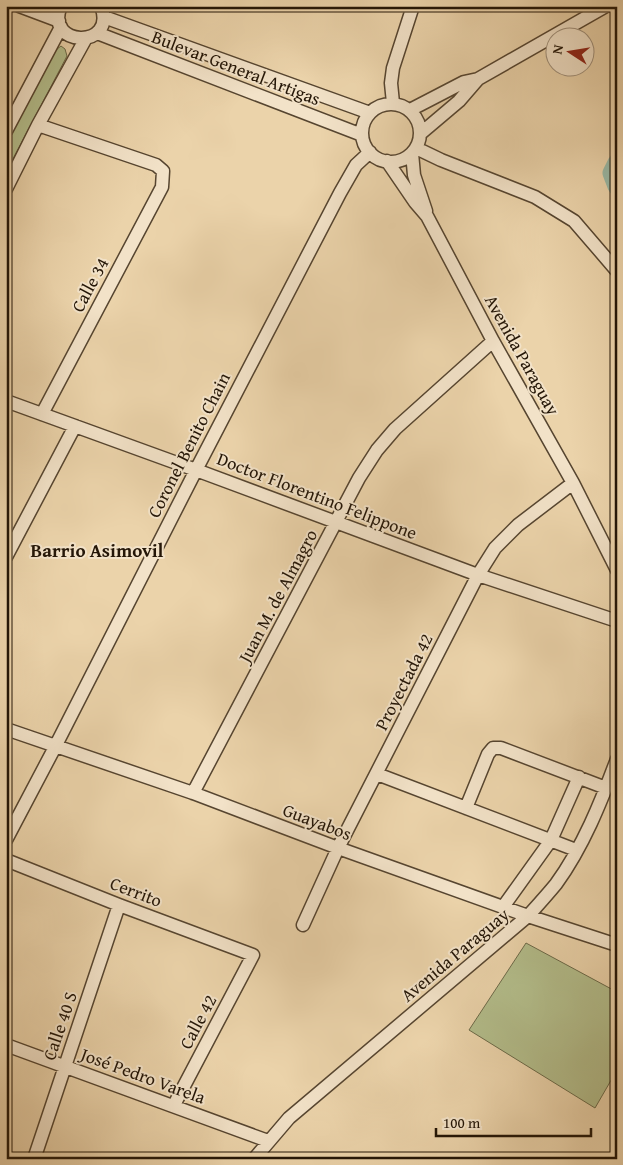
<svg xmlns="http://www.w3.org/2000/svg" width="623" height="1165" viewBox="0 0 623 1165" font-family="'Gentium Book Plus',serif">
  <rect width="100%" height="100%" fill="#ebd3aa"/>
  <filter id="stains"><feTurbulence type="fractalNoise" baseFrequency=".004" numOctaves="4"/><feColorMatrix values="0 0 0 0 .2 0 0 0 0 .09 0 0 0 0 .02 0 0 0 .5 -.17"/></filter>
  <radialGradient id="worn" r=".72"><stop offset=".6" stop-color="#630" stop-opacity="0"/><stop offset="1" stop-color="#630" stop-opacity=".3"/></radialGradient>
  <path fill="#b3bd8b" stroke="#6c6a49" d="M 61,46 L 65,49 L 67,56 L 6,172 L 6,142 L 53,54 L 57,49 Z
    M 526,943 L 617,992 L 617,1070 L 595,1108 L 469,1030 Z"/>
  <g fill="none" stroke-linecap="round" stroke-linejoin="round">
    <path stroke="#99b8a5" stroke-width="19" d="M 617,163 L 612,173 L 617,186"/>
    <defs>
      <path id="minor" d="M 19,6 L 59,21
        M 61,6 C 43,47 118,50 101,6
        M 104,17 L 370,113
        M 97,33 L 362,135
        M 393,103 L 391,83 L 393,68 L 413,6
        M362 133a29 29 0 1 1 58 0a29 29 0 1 1-58 0Z
        M 410,110 L 464,82 L 478,79 L 606,6
        M 38,125 L 156,165 L 163,171 L 162,187 L 42,414
        M 6,131 L 61,27
        M 420,134 L 459,101 L 478,79
        M 416,148 L 441,160 L 535,197 L 574,221 L 617,271
        M 412,153 L 414,175 L 426,211
        M 387,161 L 415,202 L 427,216 L 493,341 L 573,483 L 617,570
        M 6,189 L 38,125 L 86,38
        M 6,401 L 196,470 L 478,575 L 617,621
        M 6,557 L 75,426
        M 6,729 L 193,793 L 338,848 L 528,916 L 617,945
        M 377,774 L 576,850
        M 193,793 L 359,478 L 377,450 L 395,429 L 493,341
        M 466,808 L 488,754 L 493,748 L 501,748 L 606,788
        M 6,840 L 55,747 L 196,470 L 340,193 L 356,165 L 370,152
        M 6,860 L 119,905 L 253,955 L 174,1105
        M 503,907 L 551,840 L 579,777
        M 303,925 L 338,848 L 478,575 L 495,548 L 518,525 L 573,483
        M 6,1045 L 268,1141
        M 34,1159 L 119,905
        M 254,1159 L 289,1118 L 528,916 C 537,906 547,895 556,884 C 583,847 601,802 617,759"/>
    </defs>
    <use href="#minor" stroke="#564530" stroke-width="15"/>
    <use href="#minor" stroke="#f2e2c8" stroke-width="12"/>
  </g>
  <g text-anchor="middle" stroke-width="4" stroke-linejoin="round" paint-order="stroke">
    <g font-size="18" fill="#241607" stroke="#f2e2c8">
      <text transform="translate(236 68) rotate(21)" y="6">Bulevar General Artigas</text>
      <text transform="translate(90 285) rotate(-62)" y="6">Calle 34</text>
      <text transform="translate(522 355) rotate(61)" y="6">Avenida Paraguay</text>
      <text transform="translate(189 445) rotate(-63)" y="6">Coronel Benito Chain</text>
      <text transform="translate(317 496) rotate(21)" y="6">Doctor Florentino Felippone</text>
      <text transform="translate(278 596) rotate(-62)" y="6">Juan M. de Almagro</text>
      <text transform="translate(404 682) rotate(-63)" y="6">Proyectada 42</text>
      <text transform="translate(317 822) rotate(21)" y="6">Guayabos</text>
      <text transform="translate(136 892) rotate(21)" y="6">Cerrito</text>
      <text transform="translate(455 955) rotate(-40)" y="6">Avenida Paraguay</text>
      <text transform="translate(198 1022) rotate(-62)" y="6">Calle 42</text>
      <text transform="translate(60 1026) rotate(-71)" y="6">Calle 40 S</text>
      <text transform="translate(143 1076) rotate(20)" y="6">José Pedro Varela</text>
    </g>
    <g font-size="19" font-weight="bold" fill="#241607" stroke="#f2e2c8">
      <text x="97" y="557">Barrio Asimovil</text>
    </g>
  </g>
  <rect width="623" height="1165" fill="none" stroke="#ebd3aa" stroke-width="25"/>
  <rect x="8" y="8" width="608" height="1150" fill="none" stroke="#241607" stroke-width="2.5"/>
  <rect x="12" y="12" width="598" height="1140" fill="none" stroke="#241607"/>
  <g transform="translate(570 52) rotate(282)"><circle r="24" fill="#f2e2c8" stroke="#a0907b"/>
  <path d="M0-4L9 19L0 12L-9 19Z" fill="#8f2418"/>
  <text y="-8" font-size="14" font-weight="bold" text-anchor="middle" fill="#241607">N</text>
  </g>
  <path d="M436 1128v8h155v-8" fill="none" stroke="#241607" stroke-width="2.5"/>
  <text x="443" y="1128" font-size="15" fill="#241607" stroke="#f2e2c8" stroke-width="4" paint-order="stroke">100 m</text>
  <rect width="100%" height="100%" filter="url(#stains)"/>
  <rect width="100%" height="100%" fill="url(#worn)"/>
</svg>
